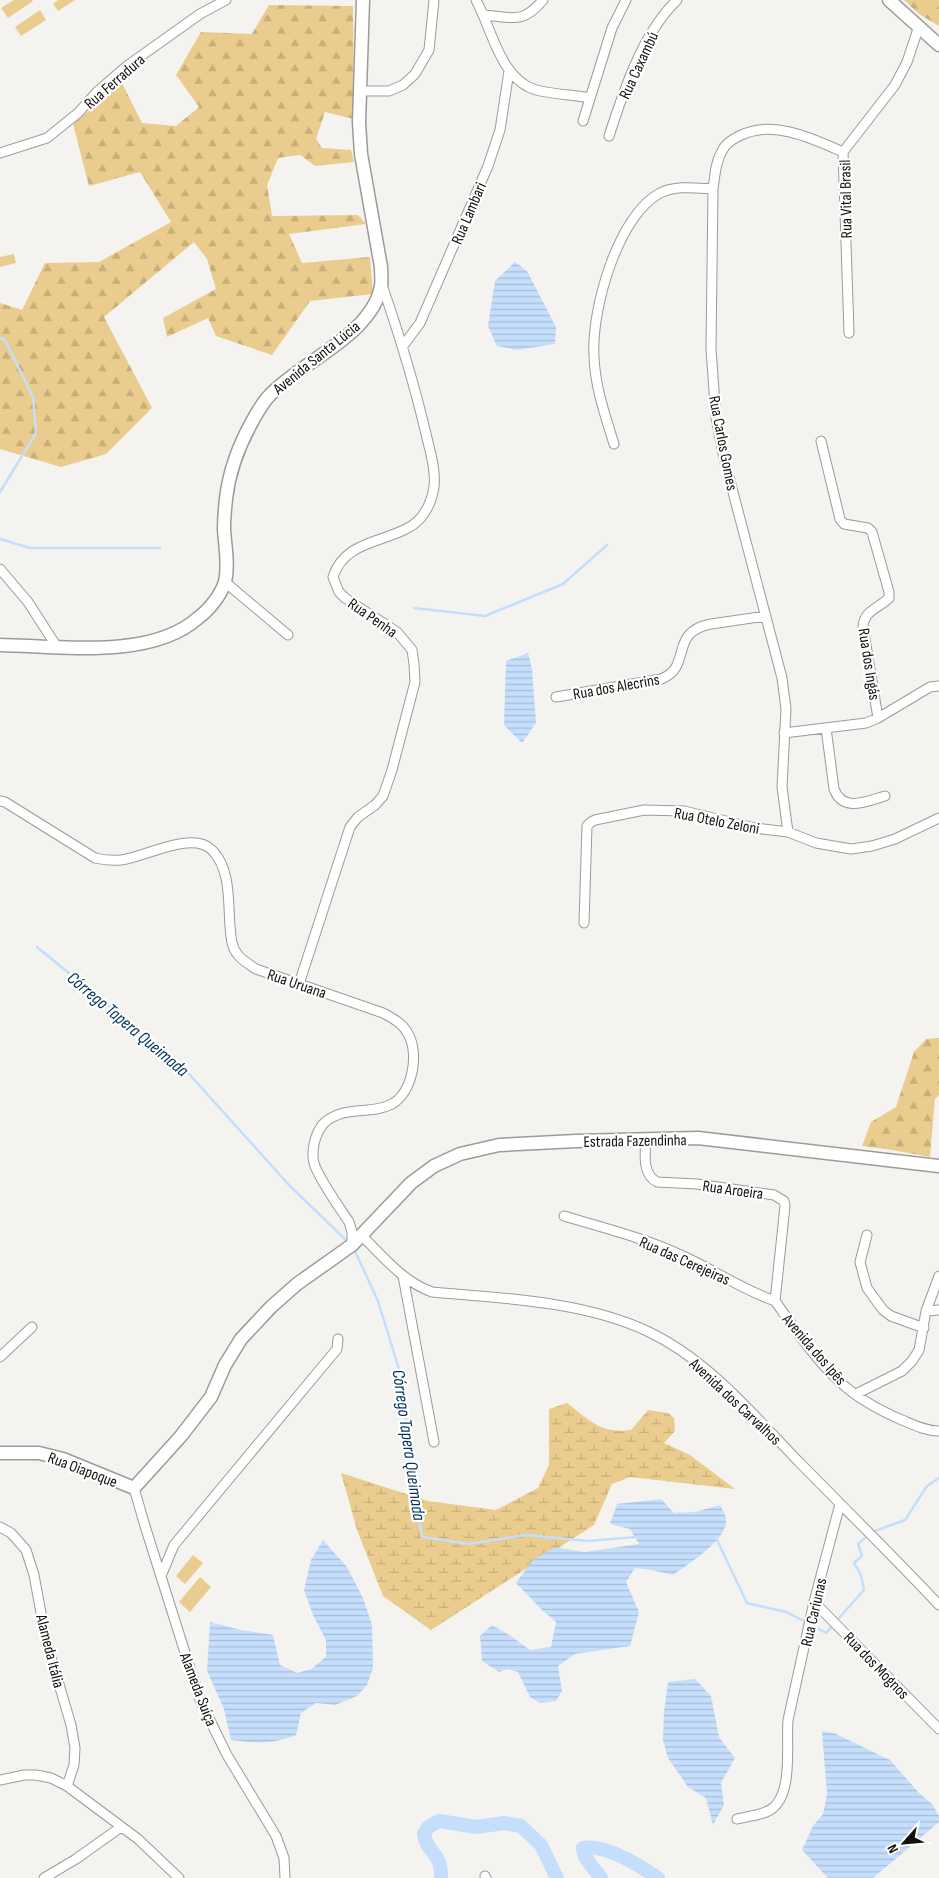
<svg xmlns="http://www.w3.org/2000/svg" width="939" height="1878" viewBox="0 0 939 1878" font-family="'Sofia Sans Condensed',sans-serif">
  <defs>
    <pattern id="forest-firs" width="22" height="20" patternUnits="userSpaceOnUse" patternTransform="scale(1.25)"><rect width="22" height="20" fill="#eacc8e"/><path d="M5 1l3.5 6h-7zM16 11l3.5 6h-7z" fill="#c8ae79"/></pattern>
    <pattern id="wetland-marsh" width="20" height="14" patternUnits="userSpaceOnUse" patternTransform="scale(1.25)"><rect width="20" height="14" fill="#eacc8e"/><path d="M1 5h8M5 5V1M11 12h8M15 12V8" fill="none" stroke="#c8ae79"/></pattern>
    <pattern id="water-rules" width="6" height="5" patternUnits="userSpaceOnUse" patternTransform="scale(1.25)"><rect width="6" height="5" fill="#c4defc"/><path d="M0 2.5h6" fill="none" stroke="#a7bdd7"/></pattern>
  </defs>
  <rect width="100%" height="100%" fill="#f5f3ef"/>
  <path fill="url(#forest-firs)" d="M 904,0 L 939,0 L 939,26 L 919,14 Z
    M 269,5 L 353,6 L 354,119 L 325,112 L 316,139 L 322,148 L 351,150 L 354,162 L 315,166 L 300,155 L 278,158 L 267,185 L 272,216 L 358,215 L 366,224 L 289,234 L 302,263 L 370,257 L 373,294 L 310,301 L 272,355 L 216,336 L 208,318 L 167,337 L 163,318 L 216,289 L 207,259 L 194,242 L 104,317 L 152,408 L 106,454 L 61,467 L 0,449 L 0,303 L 22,310 L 45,263 L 99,262 L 171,222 L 140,172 L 89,186 L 73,124 L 122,83 L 142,123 L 176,126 L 199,107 L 176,75 L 201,32 L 252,34 Z
    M 939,1038 L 939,1095 L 935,1099 L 930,1157 L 892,1150 L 862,1146 L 871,1122 L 896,1107 L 914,1052 L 926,1039 Z"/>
  <path fill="url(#wetland-marsh)" d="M 567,1403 C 589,1420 601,1434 631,1430 L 648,1410 L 668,1413 L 674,1418 L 675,1431 L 664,1443 L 690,1455 L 735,1489 L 630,1477 L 612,1484 L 594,1525 L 431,1630 L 383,1596 L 357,1530 L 341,1473 L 428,1501 L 496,1510 L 538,1488 L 549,1465 L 549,1409 Z"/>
  <path fill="#eacc8e" d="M 14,0 L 32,0 L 33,1 L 8,18 L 1,8 Z
    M 58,0 L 75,0 L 58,11 L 53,4 Z
    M 40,10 L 46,20 L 21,36 L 15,27 Z
    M 14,254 L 16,263 L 0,267 L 0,257 Z
    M 193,1555 L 203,1563 L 185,1584 L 176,1576 Z
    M 200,1577 L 211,1587 L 190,1612 L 179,1602 Z"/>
  <path fill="url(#water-rules)" d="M 515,262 L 527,271 L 556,327 L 555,344 L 517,350 L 497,346 L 488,326 L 495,281 Z
    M 528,653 L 532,669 L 536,723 L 522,743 L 504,725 L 506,661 Z
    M 661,1499 L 674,1513 L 695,1512 L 720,1505 C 722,1509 726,1515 726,1519 C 728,1540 688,1564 673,1575 L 652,1570 L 635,1568 L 626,1582 L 639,1612 L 630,1646 L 575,1654 L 558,1666 L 562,1691 L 556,1701 L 540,1703 L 530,1697 L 518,1672 L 507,1669 L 499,1672 L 482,1661 L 480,1636 L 492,1625 L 511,1636 L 530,1650 L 551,1647 L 556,1622 L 541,1609 L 516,1583 L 533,1560 L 555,1547 L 584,1552 L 639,1544 L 630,1529 L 610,1524 L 617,1504 Z
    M 323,1540 L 347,1567 L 363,1598 L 372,1625 L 373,1668 L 367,1685 L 357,1696 L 335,1705 L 316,1703 L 301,1713 L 296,1735 C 271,1745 257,1743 231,1740 L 224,1709 L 207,1671 L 210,1622 L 241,1630 L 273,1635 L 280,1665 L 297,1673 L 311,1669 L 326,1657 L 326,1640 L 313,1615 L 304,1590 L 311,1560 Z
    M 695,1679 L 711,1696 L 719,1737 L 735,1758 L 721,1783 L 724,1805 L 713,1825 L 706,1798 L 688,1787 L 668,1758 L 663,1740 L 664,1712 L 668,1682 Z
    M 822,1731 L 834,1733 L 890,1760 L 919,1793 L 932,1804 L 939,1816 L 939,1822 L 873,1878 L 828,1878 L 802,1850 L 813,1826 L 823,1814 L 827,1794 Z"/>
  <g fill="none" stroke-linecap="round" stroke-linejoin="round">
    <path stroke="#c4defc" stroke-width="2.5" d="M 0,338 L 5,340 L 33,397 L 36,433 L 0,492
      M 0,539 L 30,548 L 160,548
      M 414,608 L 485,616 L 563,584 L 607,545
      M 37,947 L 181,1065 L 289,1185 L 349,1243
      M 354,1249 L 378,1301 L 402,1379 L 411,1470 L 422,1537 L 469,1544 L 526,1535 L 588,1541 L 636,1537
      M 875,1531 L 905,1520 L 927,1486 L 939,1478
      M 716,1538 L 747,1603 L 786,1612 L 804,1621
      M 839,1618 L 864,1590 L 861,1575 L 854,1563 L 862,1556 L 858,1544 L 865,1538
      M 815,1627 L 826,1633 L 831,1628"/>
    <path stroke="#c4defc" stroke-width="14" d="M 441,1878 C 441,1873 441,1866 439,1862 C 434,1851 425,1846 424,1834 L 428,1827 L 439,1821 L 477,1827 L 504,1823 L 521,1826 L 541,1845 L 557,1878
      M 601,1878 C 595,1869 583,1859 583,1848 C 606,1844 639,1865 658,1878"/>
    <defs>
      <path id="street" d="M 476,0 C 492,29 500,79 536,90 C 553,94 572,95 590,98
        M 483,15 C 512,17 522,25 543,0
        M 361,91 L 389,91 L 403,85 L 415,74 L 429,50 L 434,0
        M 583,121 L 612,28 L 626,0
        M 609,136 C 624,90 642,34 677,0
        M 0,153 L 47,138 L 78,113 L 97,92 L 127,66 L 200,14 L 226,0
        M 849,333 L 843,152 L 895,85 L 907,62 L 919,26
        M 403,346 L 420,323 L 488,166 L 500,130 L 509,71
        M 821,441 L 840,519 L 844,524 L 868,528 L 872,532 L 889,592 L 889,598 C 878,609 864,610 863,627 L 878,718
        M 614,444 C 605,415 595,387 594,356 C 591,310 618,215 660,193 C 676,185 696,188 713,189
        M 0,569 L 28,602 L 57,647
        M 225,582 L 288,635
        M 556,697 L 661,679 C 693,667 668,632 711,624 L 766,616
        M 826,728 L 834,789 C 843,813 867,801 885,796
        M 784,733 L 866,723 L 878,718 L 930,687 L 939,686
        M 0,801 L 5,802 L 95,858 C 104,860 112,861 121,860 C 145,857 193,830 212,850 C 231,869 228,902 230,926 C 231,936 231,947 238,955 C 243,961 250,965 256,969 L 383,1013 C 392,1018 402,1023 407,1032 C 420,1052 413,1092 392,1104 C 377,1112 359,1109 343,1113 C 326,1118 318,1126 314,1144 C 313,1150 312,1157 314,1163 C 318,1178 340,1208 349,1222 L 352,1232 L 352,1245
        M 788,832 L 782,787 L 786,709 L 782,678 L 724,458 L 716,418 L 711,349 L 713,189 C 715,176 715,163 722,151 C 725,144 733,139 739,136 C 772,119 812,138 843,152
        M 584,923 L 587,826 L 591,822 L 595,820 L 644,810 L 684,811 L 755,828 L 788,832 L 816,843 L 851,849 L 872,846 L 895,839 L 939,818
        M 299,984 L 350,827 L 358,817 L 375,805 L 383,796 L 392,770 L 415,682 L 414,664 L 412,650 L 397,632 L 345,598 L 339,592 L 333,577 C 344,543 378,543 406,529 C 423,521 431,505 434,487 C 436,470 430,451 426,434 C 414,383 399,334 382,285
        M 646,1139 C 645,1154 642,1174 657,1182 L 697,1184 L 774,1195 L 784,1201 L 785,1206 L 775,1301
        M 564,1216 C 604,1228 645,1238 683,1256 C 714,1270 743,1290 775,1301
        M 867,1235 L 860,1262 L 867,1288 L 883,1310 L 891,1316 L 924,1328
        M 362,1236 C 384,1257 402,1281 432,1292 C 501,1298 583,1301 647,1331 C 709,1360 754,1416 801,1464 C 847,1511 894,1557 939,1605
        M 403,1276 L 434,1442
        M 775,1301 C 795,1329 815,1359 840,1382 C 857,1398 881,1411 902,1420 C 914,1425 926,1431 939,1431
        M 926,1311 L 939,1310
        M 0,1357 L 32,1327
        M 856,1394 L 902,1371 L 912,1361 L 919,1350 L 926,1311 L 939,1276
        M 134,1488 L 145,1526 L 200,1700 L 227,1755 L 276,1836 L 284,1858 L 285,1878
        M 0,1527 L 11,1533 L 26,1550 L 34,1575 L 46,1640 L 71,1725 L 75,1748 L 74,1765 L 67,1786
        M 161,1576 L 174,1545 L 337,1349 L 338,1339
        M 814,1602 L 939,1729
        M 0,1780 L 24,1775 L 36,1775 L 51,1778 L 67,1786 L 138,1839 L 179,1878
        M 737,1819 C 748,1816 766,1815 774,1807 C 793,1790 786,1742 788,1720 L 814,1602 L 840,1504
        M 485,1876 L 486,1878
        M 44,1878 L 76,1859 L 121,1827"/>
      <path id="secondary" d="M 889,0 L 939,45
        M 0,645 C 59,646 151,660 198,618 C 209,610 221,595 225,582 C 229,565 225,546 224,529 C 224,519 225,508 226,499 C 229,472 240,443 253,420 C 258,411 263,402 270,395 C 302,361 372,335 381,286 C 382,280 381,273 381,267 L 361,154 L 359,122 L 363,0
        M 0,1453 L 39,1453 L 63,1459 L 134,1488 L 181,1436 L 211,1397 L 225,1365 L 241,1339 L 271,1307 L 297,1284 L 352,1245 L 411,1183 L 434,1166 L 460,1154 L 499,1145 L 576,1141 L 698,1138 L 939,1166"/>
    </defs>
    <use href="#street" stroke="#9d9b97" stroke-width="11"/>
    <use href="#secondary" stroke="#9d9b97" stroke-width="15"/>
    <use href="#street" stroke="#fff" stroke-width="9"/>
    <use href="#secondary" stroke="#fff" stroke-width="12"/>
  </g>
  <g text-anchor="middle" stroke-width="4.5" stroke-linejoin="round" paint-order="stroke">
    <g font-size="16" fill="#121110" stroke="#fff">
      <text transform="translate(638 65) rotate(-65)" y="6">Rua Caxambú</text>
      <text transform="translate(114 81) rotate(-41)" y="6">Rua Ferradura</text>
      <text transform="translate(845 199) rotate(-91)" y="6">Rua Vital Brasil</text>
      <text transform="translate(468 213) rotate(-67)" y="6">Rua Lambari</text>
      <text transform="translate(316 357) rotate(-39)" y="6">Avenida Santa Lúcia</text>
      <text transform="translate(724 443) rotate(79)" y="6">Rua Carlos Gomes</text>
      <text transform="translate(373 617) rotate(35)" y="6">Rua Penha</text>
      <text transform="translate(870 664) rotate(81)" y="6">Rua dos Ingás</text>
      <text transform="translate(616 686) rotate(-10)" y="6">Rua dos Alecrins</text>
      <text transform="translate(717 820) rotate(11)" y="6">Rua Otelo Zeloni</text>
      <text transform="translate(297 983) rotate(19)" y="6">Rua Uruana</text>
      <text transform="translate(635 1140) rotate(-1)" y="6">Estrada Fazendinha</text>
      <text transform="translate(733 1189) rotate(8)" y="6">Rua Aroeira</text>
      <text transform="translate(685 1260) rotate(24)" y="6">Rua das Cerejeiras</text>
      <text transform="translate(815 1349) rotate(49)" y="6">Avenida dos Ipês</text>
      <text transform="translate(736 1401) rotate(43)" y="6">Avenida dos Carvalhos</text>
      <text transform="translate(83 1469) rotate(21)" y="6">Rua Oiapoque</text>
      <text transform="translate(813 1612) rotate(-77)" y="6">Rua Cariunas</text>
      <text transform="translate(51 1651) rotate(76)" y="6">Alameda Itália</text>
      <text transform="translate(877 1665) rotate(46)" y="6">Rua dos Mognos</text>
      <text transform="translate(199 1689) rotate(69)" y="6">Alameda Suíça</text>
    </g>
    <g font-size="18" font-style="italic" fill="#02325e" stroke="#fff">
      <text transform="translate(128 1024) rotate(40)" y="6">Córrego Tapera Queimada</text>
      <text transform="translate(409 1445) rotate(82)" y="6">Córrego Tapera Queimada</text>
    </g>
  </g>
  <g transform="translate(904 1843) rotate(243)" stroke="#ffffff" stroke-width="4" paint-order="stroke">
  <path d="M0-4L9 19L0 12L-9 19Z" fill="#121110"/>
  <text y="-8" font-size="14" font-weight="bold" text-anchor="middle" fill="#121110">N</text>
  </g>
</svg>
